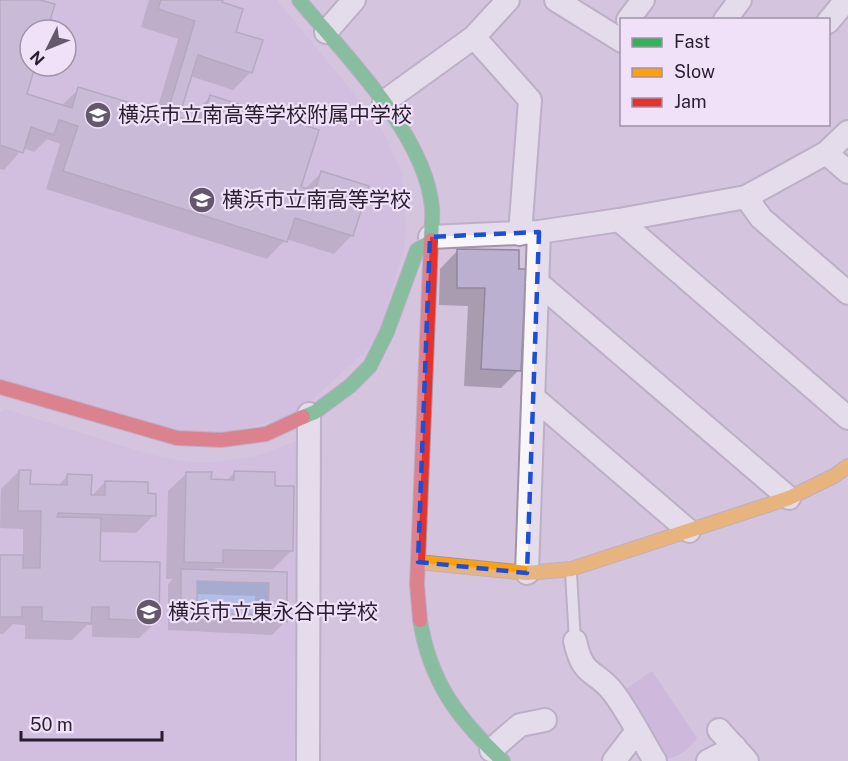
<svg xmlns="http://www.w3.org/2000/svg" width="848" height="761" viewBox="0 0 848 761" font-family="'Public Sans','Noto Sans JP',sans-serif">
  <rect width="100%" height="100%" fill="#d4c4de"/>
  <path fill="#d0b7df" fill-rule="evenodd" d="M 0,0 L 277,0 L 380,125 L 402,173 L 406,227 L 404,248 L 377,341 L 294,416 L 201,439 L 0,382 ZM 30,30 L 66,30 L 66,66 L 30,66 Z
    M 5,409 L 149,454 L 182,461 L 209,463 L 256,456 L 297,441 L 300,443 L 295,761 L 0,761 L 0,413 Z"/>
  <path fill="#c7a9d8" d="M 652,671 L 697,738 C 691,748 676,759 664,759 L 623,691 Z"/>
  <path fill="#8cb3ee" d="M 197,581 L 269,583 L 268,615 L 197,613 Z"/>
  <path fill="#0003" fill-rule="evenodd" d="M 0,0 L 35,0 L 45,30 L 30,30 L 30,66 L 34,66 L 25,95 L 61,106 L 79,89 L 156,113 L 178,39 L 141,27 L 149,0 L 221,0 L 220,3 L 251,72 L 233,90 L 190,76 L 177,118 L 190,122 L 192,115 L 210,97 L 300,188 L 304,190 L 322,172 L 352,235 L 334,254 L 286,239 L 267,259 L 46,189 L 60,144 L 47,139 L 34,152 L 23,148 L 4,170 L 0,169 Z
    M 458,250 L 517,270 L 519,370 L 501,388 L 464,386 L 468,306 L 439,305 L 440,269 Z
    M 19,471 L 29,485 L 58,486 L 68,475 L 90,498 L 105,482 L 146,495 L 154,515 L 136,533 L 99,532 L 98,562 L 158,620 L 139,638 L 92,637 L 92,625 L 87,625 L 72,640 L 25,639 L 25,625 L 13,624 L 3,634 L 0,634 L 0,556 L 23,557 L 23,529 L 0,528 L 1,489 Z
    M 235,472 L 273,487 L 291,551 L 273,569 L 216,568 L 212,571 L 286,574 L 285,622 L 272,635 L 168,630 L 168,584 L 173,579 L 166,579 L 168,491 L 187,473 L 210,481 L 226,481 ZM 196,594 L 255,596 L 255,616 L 195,615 Z"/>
  <path fill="#bcb0d0" stroke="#90879b" stroke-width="1.5" fill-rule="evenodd" d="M 0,0 L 40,0 L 55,4 L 47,30 L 30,30 L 30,66 L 35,66 L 27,94 L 72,108 L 78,87 L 167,114 L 195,21 L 158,9 L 161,0 L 223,0 L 222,2 L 243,9 L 236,32 L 263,40 L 252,73 L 198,55 L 179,117 L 201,124 L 210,95 L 319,130 L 301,187 L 315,191 L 321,171 L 369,186 L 353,236 L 295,218 L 287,242 L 63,171 L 78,126 L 59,120 L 54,135 L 31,127 L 23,153 L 0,145 Z
    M 457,249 L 519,250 L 519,269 L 526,269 L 521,371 L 481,369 L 485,288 L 457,288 Z
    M 19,470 L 31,470 L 30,484 L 67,485 L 67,474 L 92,475 L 91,495 L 105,495 L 105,481 L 148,482 L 148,493 L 156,494 L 156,516 L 58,513 L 57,517 L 101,518 L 100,561 L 160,562 L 159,621 L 109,619 L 109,607 L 92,607 L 91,623 L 42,621 L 42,607 L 22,607 L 22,617 L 0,617 L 0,555 L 23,555 L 23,568 L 40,568 L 41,511 L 18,511 Z
    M 234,471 L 275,472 L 275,486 L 294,486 L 293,551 L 223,550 L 223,563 L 184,562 L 186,472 L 212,472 L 211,479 L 234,480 Z
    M 181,569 L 287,572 L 287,622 L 181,616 ZM 197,581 L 269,583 L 268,615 L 197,613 Z"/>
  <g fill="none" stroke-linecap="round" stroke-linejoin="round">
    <defs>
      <path id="lane" d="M 571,573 L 575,641"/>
      <path id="street" d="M 556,0 L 622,41
        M 628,20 L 643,0
        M 725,20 L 740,0
        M 828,22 L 846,0
        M 326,32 L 354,0
        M 474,37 L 530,100 L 520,234
        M 384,102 L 474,37 L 508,0
        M 826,153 L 848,172
        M 746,197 L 761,218 L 848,293
        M 619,220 L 848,418
        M 430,237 L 539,232 L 619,220 L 746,197 L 826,153 L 848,132
        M 537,282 L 789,498
        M 533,397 L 689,531
        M 527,573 L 539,232
        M 575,641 C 583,678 595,669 613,692 C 629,713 641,738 655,761
        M 719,730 L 747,761
        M 491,750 L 520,725 L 545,720
        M 308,761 L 309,414
        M 614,761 L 637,731
        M 708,761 L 735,747"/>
      <path id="fast" d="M 299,0 C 345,55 426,135 432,208 C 433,218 431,229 431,240
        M 303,417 L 315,412 L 350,386 L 370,366 L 387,332 L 417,250 L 430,242
        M 420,620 C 430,682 458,719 503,761"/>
      <path id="slow" d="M 418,562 L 527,573 L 571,569 L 789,498 L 834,476 L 848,466"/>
      <path id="jam" d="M 0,387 L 177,438 L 221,440 L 266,434 L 303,417
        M 420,620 L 417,584 L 431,240"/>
    </defs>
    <use href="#lane" stroke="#a094a8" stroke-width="14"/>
    <use href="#street" stroke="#a094a8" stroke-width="26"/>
    <use href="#fast" stroke="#a094a8" stroke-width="16"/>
    <use href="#slow" stroke="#a094a8" stroke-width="16"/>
    <use href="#jam" stroke="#a094a8" stroke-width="16"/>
    <use href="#lane" stroke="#f9f6fa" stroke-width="10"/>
    <use href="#street" stroke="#f9f6fa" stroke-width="22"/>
    <use href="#fast" stroke="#30b455" stroke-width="14"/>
    <use href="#slow" stroke="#ff9f0a" stroke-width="14"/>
    <use href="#jam" stroke="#e5322d" stroke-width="14"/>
  </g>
  <path d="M0 0H848V761H0ZM 539,232 L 527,573 L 418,562 L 430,237 Z" fill="#d4c4de" fill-opacity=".55" fill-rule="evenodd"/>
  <path fill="none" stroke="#1d4ed8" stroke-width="4.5" stroke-dasharray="12 8" stroke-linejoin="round" d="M 539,232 L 527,573 L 418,562 L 430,237 Z"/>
  <defs>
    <symbol id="school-disc" viewBox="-11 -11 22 22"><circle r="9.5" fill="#65586d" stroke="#f0e1f9"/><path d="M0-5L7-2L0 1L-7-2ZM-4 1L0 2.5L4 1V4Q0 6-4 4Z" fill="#fff"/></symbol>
  </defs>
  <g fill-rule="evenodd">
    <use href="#school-disc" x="83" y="100" width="30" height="30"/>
    <use href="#school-disc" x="187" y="185" width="30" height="30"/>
    <use href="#school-disc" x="134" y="597" width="30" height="30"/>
  </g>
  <g text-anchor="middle" stroke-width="4.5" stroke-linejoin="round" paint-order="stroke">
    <g font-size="21" fill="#291e30" stroke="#f0e1f9" text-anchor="start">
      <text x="118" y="122">横浜市立南高等学校附属中学校</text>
      <text x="222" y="207">横浜市立南高等学校</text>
      <text x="168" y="619">横浜市立東永谷中学校</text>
    </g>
  </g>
  <rect x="620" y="18" width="210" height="108" fill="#f0e1f9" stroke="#a093a9" stroke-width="1.5"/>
  <rect x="632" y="38" width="30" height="9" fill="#30b455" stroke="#a093a9" stroke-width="1.5"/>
  <text x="674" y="48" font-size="18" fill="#291e30">Fast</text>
  <rect x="632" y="68" width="30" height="9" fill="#ff9f0a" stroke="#a093a9" stroke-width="1.5"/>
  <text x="674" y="78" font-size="18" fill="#291e30">Slow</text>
  <rect x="632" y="98" width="30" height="9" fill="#e5322d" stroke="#a093a9" stroke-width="1.5"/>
  <text x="674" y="108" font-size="18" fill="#291e30">Jam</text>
  <g transform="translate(48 48) rotate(227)"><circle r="28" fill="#f0e1f9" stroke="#a093a9" stroke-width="1.5"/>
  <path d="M0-4.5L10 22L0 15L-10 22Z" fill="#65586d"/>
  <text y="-9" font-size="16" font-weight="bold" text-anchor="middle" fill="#291e30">N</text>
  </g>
  <path d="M21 731v9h141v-9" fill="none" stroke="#291e30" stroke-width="3"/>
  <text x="30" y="731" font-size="18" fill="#291e30" stroke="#f0e1f9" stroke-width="4.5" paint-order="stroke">50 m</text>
</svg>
